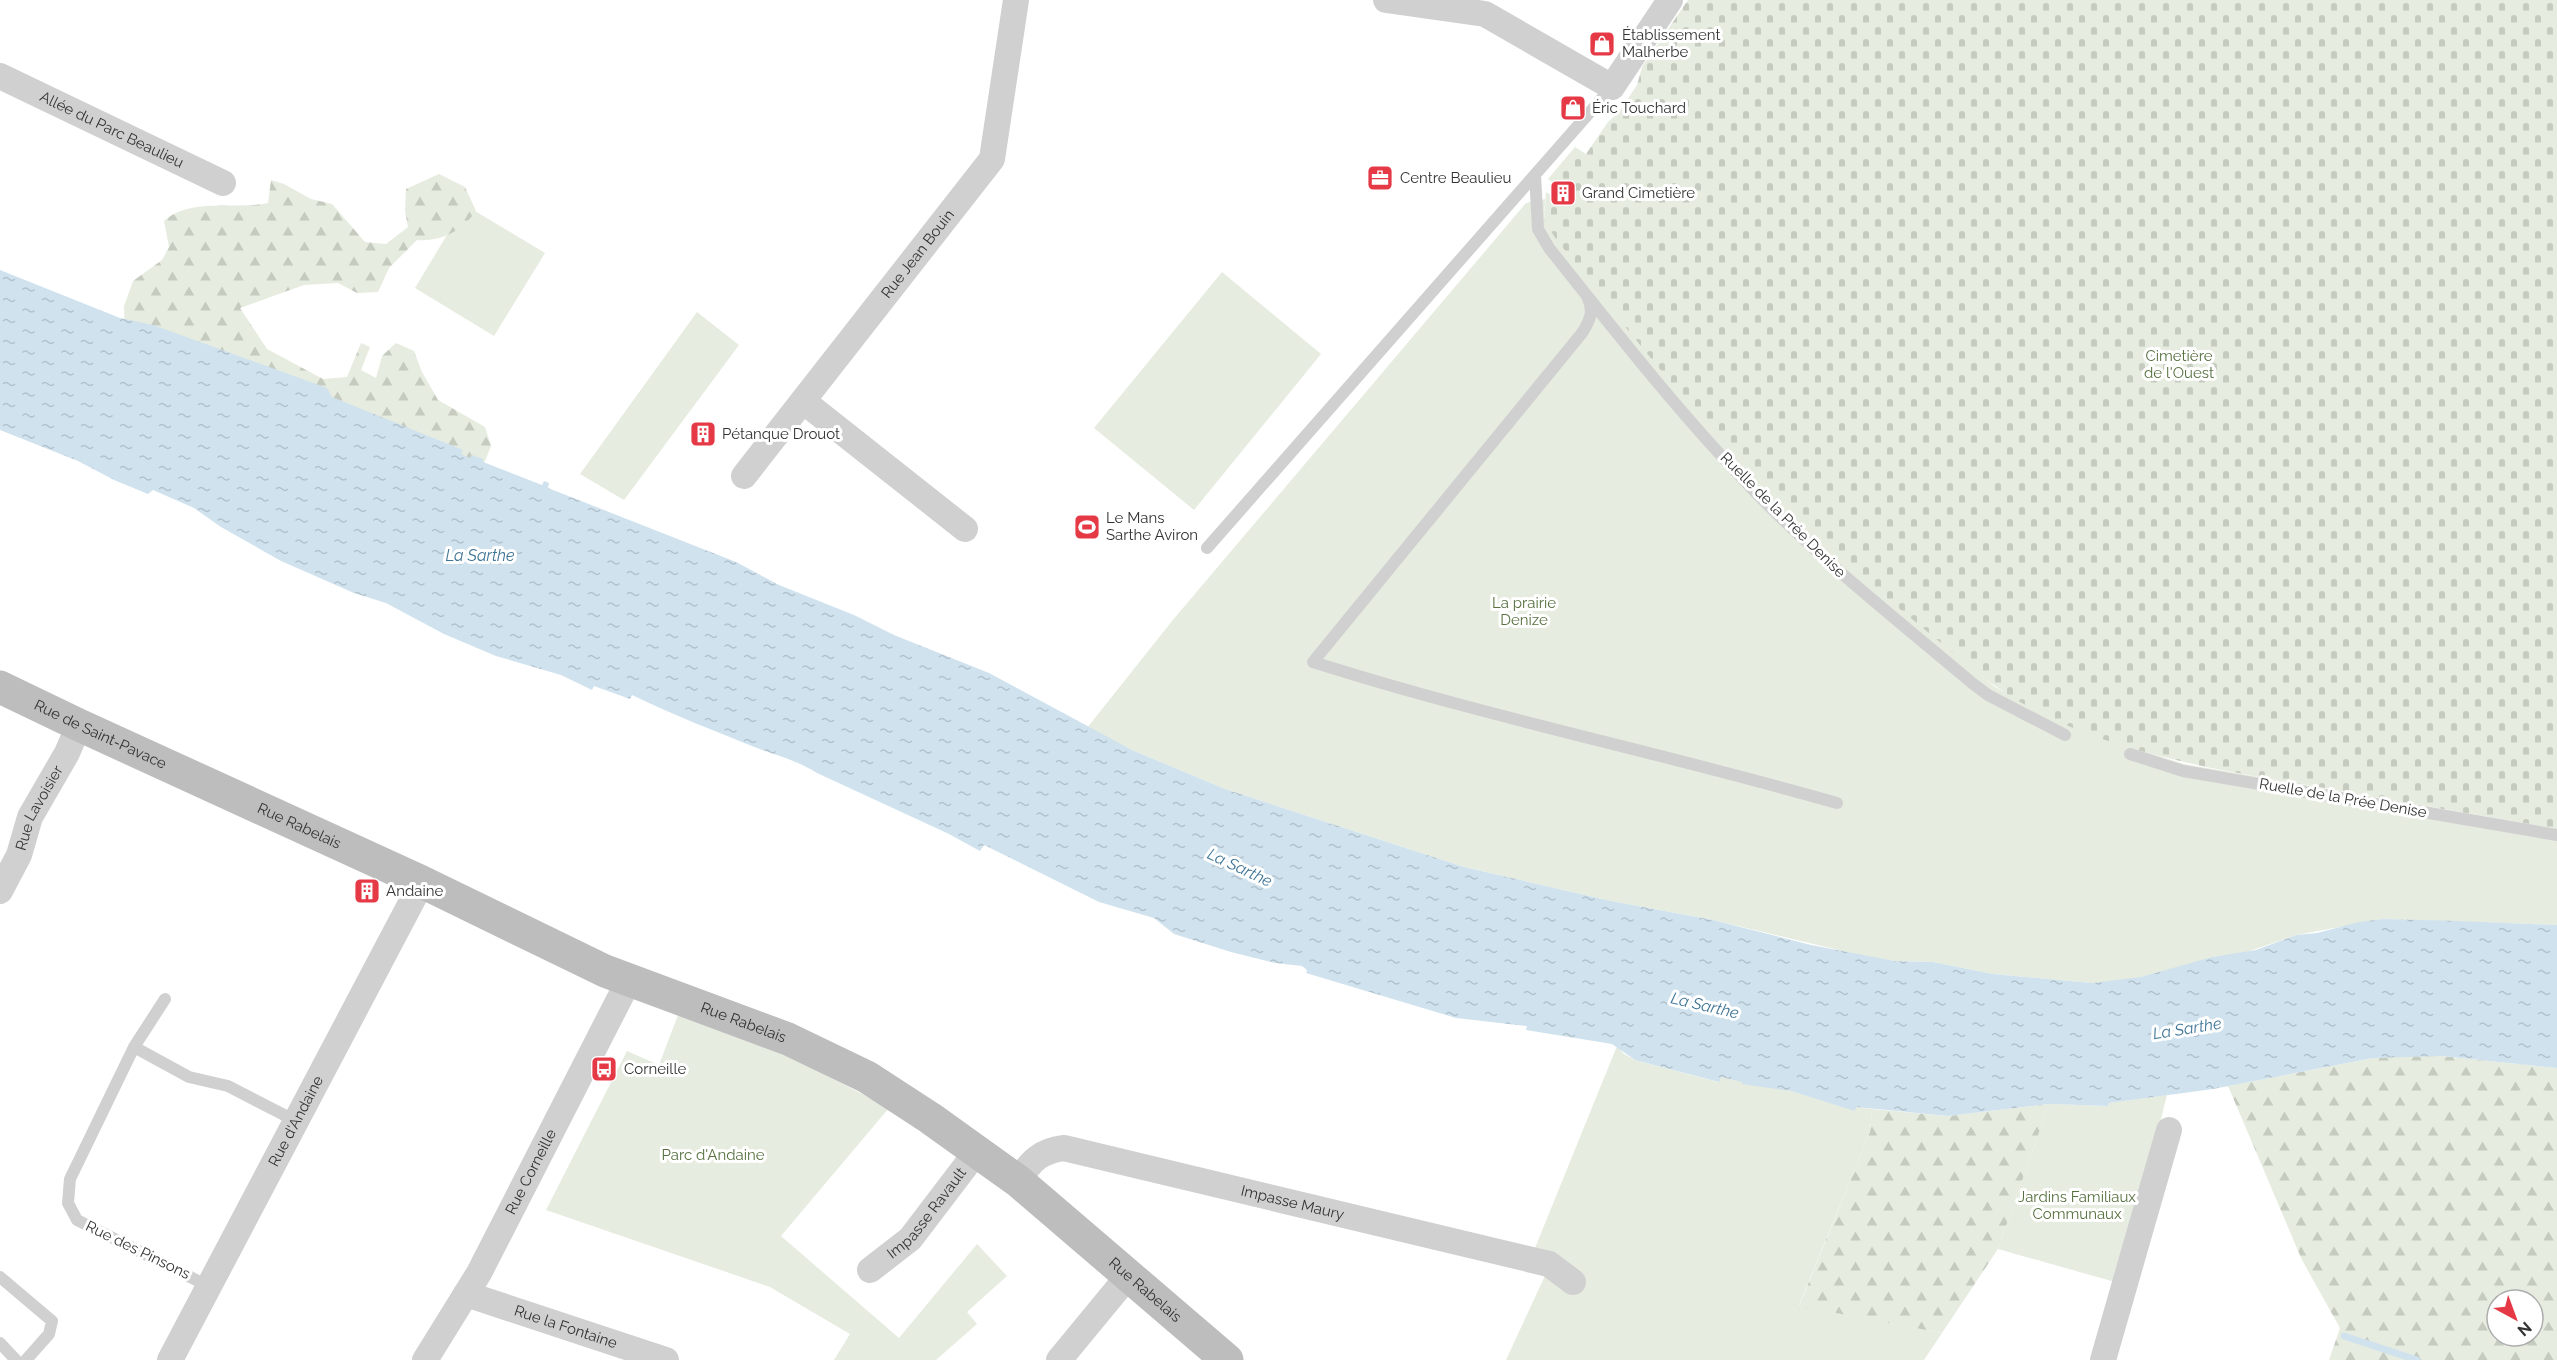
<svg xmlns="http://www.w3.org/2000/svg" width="2557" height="1360" viewBox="0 0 2557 1360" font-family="Raleway,sans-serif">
  <defs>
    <pattern id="forest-firs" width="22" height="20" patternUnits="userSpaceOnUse" patternTransform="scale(1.5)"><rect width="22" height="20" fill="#e6ecdf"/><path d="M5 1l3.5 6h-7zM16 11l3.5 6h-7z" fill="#c6cbc0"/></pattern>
    <pattern id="cemetery-stones" width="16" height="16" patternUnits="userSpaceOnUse" patternTransform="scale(1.5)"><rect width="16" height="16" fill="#e6ecdf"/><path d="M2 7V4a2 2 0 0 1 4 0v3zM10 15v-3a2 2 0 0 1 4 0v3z" fill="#c6cbc0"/></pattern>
    <pattern id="water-ripples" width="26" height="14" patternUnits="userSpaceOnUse" patternTransform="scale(1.5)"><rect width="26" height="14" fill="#cfe2ee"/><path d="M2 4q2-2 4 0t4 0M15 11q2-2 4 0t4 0" fill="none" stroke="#b2c2cd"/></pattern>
  </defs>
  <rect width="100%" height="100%" fill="#fff"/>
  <path fill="#e6ecdf" d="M 1545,199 L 1544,220 L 1844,561 L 1995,687 L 2060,721 L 2095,736 L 2184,764 L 2557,829 L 2557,925 L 2384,919 L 2296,935 L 2244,953 L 2212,957 L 2177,969 L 2123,981 L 2092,983 L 1993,974 L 1933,962 L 1895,961 L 1855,954 L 1713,920 L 1611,901 L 1464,867 L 1225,789 L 1132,750 L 1087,728 L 1172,621 L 1526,203 Z
    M 465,205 L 545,253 L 494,336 L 415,288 Z
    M 1222,272 L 1321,354 L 1194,510 L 1094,428 Z
    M 697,312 L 739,345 L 624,500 L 580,474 Z
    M 678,1015 L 797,1060 L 889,1108 L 781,1236 L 899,1338 L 977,1244 L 1007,1276 L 967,1312 L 977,1324 L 936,1360 L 834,1360 L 850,1334 L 770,1287 L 546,1210 L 627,1051 L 659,1065 Z
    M 1617,1046 L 1624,1054 L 1635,1060 L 1718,1082 L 1720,1077 L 1791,1091 L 1855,1110 L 1856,1107 L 1872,1109 L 1870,1132 L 1799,1305 L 1942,1333 L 1924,1360 L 1506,1360 L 1555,1254 L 1535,1248 Z
    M 2167,1095 L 2135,1223 L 2115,1282 L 1998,1249 L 2049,1104 L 2107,1106 L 2109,1103 Z"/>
  <path fill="url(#forest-firs)" fill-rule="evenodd" d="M 439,174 L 465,187 L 476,211 C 462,231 441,242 417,240 L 389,268 L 378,292 L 357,293 L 338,283 L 304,285 L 240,308 L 267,349 L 323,379 L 347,377 L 361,343 L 370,347 L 361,370 L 376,378 L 382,356 L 396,343 L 414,351 L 422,372 L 438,400 L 485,427 L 491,446 L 481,471 L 125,336 L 124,306 L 133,281 L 162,260 L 169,247 L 164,221 C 190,197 236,210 268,203 L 271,180 L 284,184 L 311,199 L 332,204 L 365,242 L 386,244 L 408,227 L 405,211 L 406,189 Z
    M 2418,1055 L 2442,1056 L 2557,1068 L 2557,1360 L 2329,1360 L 2340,1328 L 2302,1260 L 2228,1086 L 2373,1058 ZM 2497,1300 L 2533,1300 L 2533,1336 L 2497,1336 Z
    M 2049,1104 L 1998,1249 L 1942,1333 L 1799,1306 L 1870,1132 L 1872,1109 L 1948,1116 Z"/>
  <path fill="url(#cemetery-stones)" d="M 1688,0 L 2557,0 L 2557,829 C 2479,815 2402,802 2324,788 C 2208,768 2075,750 1979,674 C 1901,610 1821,546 1751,473 C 1681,399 1619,319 1556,239 L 1544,220 L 1546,192 L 1566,206 L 1572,198 L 1548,179 L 1575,147 L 1586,154 L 1608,122 L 1619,112 L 1637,85 L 1642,67 Z"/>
  <path fill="url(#water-ripples)" d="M 0,270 L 120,318 L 153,325 L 327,388 L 332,397 L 463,450 L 461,454 L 470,458 L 472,455 L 483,459 L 483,462 L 542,485 L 544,481 L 549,483 L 548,488 L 736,562 L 779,585 L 854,615 L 894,635 L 989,673 L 1132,750 L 1225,789 L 1464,867 L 1611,901 L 1713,920 L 1811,945 L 1895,961 L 1933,962 L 1993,974 L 2092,983 L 2141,977 L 2212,957 L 2256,950 L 2296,935 L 2317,933 L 2359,922 L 2384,919 L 2459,921 L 2557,925 L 2557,1068 L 2442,1056 L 2373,1058 L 2213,1089 L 2109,1103 L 2108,1106 L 2049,1104 L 1948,1116 L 1856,1107 L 1855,1111 L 1791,1091 L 1742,1084 L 1742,1082 L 1721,1077 L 1719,1082 L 1635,1060 L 1612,1044 L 1526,1030 L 1527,1026 L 1456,1018 L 1306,973 L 1307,970 L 1302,966 L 1275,963 L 1231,952 L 1174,934 L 1154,918 L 1099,902 L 984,845 L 980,851 L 949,834 L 817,773 C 798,761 778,756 757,748 C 715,731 673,715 632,695 L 630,699 L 594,686 L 592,690 L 561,675 L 496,656 L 444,634 L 386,603 L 354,593 L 281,561 L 221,527 L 194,508 L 153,490 L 148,494 L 114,480 L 78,461 L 0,430 Z"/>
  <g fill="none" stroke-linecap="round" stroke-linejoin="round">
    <path stroke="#cfe2ee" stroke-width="7" d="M 2344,1336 L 2417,1360"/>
    <path stroke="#d0d0d0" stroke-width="12" d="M 1535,175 L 1538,229 L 1549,248 C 1612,327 1675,408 1745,481 C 1814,555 1895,618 1972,683 L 1988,695 L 2065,735
      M 1587,296 C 1594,310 1591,319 1582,333 L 1313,662 C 1486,717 1663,753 1837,803
      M 1207,548 L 1612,87
      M 2130,754 L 2183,771 L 2557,835
      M 165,999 L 134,1047 L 70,1179 L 68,1203 L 77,1220 L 208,1286
      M 134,1047 L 189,1077 L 228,1086 L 296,1121
      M 0,1277 L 52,1321 L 49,1334 L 26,1360
      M 0,1343 L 16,1360"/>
    <g stroke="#d0d0d0" stroke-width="26">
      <path d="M 1386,0 L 1485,14 L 1612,87 L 1670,0"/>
      <path id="s1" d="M 0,76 L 223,183"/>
      <path d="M 803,401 L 965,529"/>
      <path id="s2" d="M 744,476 L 992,159 L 1016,0"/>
      <path id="s3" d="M 0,891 L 19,855 L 30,817 L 67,753 L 79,725"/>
      <path id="s4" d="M 1018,1181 C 1031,1161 1040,1151 1064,1148 L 1549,1264 L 1573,1282"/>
      <path id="s5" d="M 870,1270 L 910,1239 L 977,1151"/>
      <path id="s6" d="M 466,1294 L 666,1360"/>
      <path id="s7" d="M 170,1360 L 422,882"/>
      <path id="s8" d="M 425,1360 L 479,1273 L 629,980"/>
      <path d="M 1059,1360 L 1129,1275"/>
      <path d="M 2103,1360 L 2169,1130"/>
    </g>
    <path stroke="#bdbdbd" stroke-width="33" id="s9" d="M 0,687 L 79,725 L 422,882 L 605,971 L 788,1039 L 867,1077 L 930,1118 L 1018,1181 L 1227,1360"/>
  </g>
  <defs>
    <symbol id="shop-square" viewBox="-11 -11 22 22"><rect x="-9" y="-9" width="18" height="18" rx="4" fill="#e63946" stroke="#fff"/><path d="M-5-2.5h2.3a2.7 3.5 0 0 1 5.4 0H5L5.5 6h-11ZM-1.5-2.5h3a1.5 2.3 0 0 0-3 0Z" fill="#fff"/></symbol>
    <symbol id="office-square" viewBox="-11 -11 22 22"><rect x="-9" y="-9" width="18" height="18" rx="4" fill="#e63946" stroke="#fff"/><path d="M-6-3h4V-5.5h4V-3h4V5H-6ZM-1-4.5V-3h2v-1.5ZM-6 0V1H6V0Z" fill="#fff"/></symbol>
    <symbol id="building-square" viewBox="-11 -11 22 22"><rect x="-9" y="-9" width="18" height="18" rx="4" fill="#e63946" stroke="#fff"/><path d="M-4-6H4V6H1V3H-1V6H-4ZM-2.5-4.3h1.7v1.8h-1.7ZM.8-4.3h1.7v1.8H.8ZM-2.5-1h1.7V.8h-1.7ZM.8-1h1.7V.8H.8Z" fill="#fff"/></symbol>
    <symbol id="stadium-square" viewBox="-11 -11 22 22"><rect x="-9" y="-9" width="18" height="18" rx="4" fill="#e63946" stroke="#fff"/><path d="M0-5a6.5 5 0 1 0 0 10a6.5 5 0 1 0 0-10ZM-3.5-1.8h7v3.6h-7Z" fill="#fff"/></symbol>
    <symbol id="bus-square" viewBox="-11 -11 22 22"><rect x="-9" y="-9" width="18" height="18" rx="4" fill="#e63946" stroke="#fff"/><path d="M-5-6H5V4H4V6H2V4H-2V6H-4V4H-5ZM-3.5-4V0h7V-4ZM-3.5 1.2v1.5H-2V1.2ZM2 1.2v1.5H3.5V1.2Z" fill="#fff"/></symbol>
  </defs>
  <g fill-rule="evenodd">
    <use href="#shop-square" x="1587" y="29" width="30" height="30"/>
    <use href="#shop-square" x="1558" y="93" width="30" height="30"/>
    <use href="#office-square" x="1365" y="163" width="30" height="30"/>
    <use href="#building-square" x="1548" y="178" width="30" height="30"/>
    <use href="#building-square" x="688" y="419" width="30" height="30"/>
    <use href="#stadium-square" x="1072" y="512" width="30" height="30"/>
    <use href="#building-square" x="352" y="876" width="30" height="30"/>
    <use href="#bus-square" x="589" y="1054" width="30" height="30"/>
  </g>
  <g text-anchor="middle" stroke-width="6" stroke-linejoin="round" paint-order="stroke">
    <g font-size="15" fill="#333" stroke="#fff" text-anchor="start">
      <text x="1622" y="40">Établissement<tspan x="1622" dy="17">Malherbe</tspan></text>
      <text x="1592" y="113">Éric Touchard</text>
      <text x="1400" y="183">Centre Beaulieu</text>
      <text x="1582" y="198">Grand Cimetière</text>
      <text x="722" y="439">Pétanque Drouot</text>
      <text x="1106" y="523">Le Mans<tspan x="1106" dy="17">Sarthe Aviron</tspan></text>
      <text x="386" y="896">Andaine</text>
      <text x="624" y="1074">Corneille</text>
    </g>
    <g font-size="15" fill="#333" stroke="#fff">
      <text dy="5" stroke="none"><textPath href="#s1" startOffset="124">Allée du Parc Beaulieu</textPath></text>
      <text dy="5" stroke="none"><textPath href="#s2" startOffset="282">Rue Jean Bouin</textPath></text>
      <text transform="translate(1783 515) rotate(45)" y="5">Ruelle de la Prée Denise</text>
      <text dy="5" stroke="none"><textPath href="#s9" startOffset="111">Rue de Saint-Pavace</textPath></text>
      <text transform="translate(2343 798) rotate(10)" y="5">Ruelle de la Prée Denise</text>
      <text dy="5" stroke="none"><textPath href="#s3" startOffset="92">Rue Lavoisier</textPath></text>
      <text dy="5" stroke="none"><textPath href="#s9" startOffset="330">Rue Rabelais</textPath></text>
      <text dy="5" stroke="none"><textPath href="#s9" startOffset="816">Rue Rabelais</textPath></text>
      <text dy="5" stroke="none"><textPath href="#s7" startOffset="270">Rue d'Andaine</textPath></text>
      <text dy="5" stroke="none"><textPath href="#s8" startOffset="216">Rue Corneille</textPath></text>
      <text dy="5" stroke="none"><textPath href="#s4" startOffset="294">Impasse Maury</textPath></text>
      <text dy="5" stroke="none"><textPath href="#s5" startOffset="81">Impasse Ravault</textPath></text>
      <text transform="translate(138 1250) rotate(26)" y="5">Rue des Pinsons</text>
      <text dy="5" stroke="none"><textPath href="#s9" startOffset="1302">Rue Rabelais</textPath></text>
      <text dy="5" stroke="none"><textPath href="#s6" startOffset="105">Rue la Fontaine</textPath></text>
    </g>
    <g font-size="15" fill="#56703f" stroke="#fff">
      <text x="2179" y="361">Cimetière<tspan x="2179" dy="17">de l'Ouest</tspan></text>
      <text x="1524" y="608">La prairie<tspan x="1524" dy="17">Denize</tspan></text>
      <text x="713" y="1160">Parc d'Andaine</text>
      <text x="2077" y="1202">Jardins Familiaux<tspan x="2077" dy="17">Communaux</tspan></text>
    </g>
    <g font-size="16" font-style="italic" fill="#3f7597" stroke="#fff">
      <text x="480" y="561">La Sarthe</text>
      <text transform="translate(1240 867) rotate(25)" y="6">La Sarthe</text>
      <text transform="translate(1705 1005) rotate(13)" y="6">La Sarthe</text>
      <text transform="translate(2187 1028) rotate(-9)" y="6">La Sarthe</text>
    </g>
  </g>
  <g transform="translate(2515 1318) rotate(139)"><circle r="28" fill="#ffffff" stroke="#adadad" stroke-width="1.5"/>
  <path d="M0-4.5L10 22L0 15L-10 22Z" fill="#e63946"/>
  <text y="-9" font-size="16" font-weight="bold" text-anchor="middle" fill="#333333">N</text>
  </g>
</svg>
